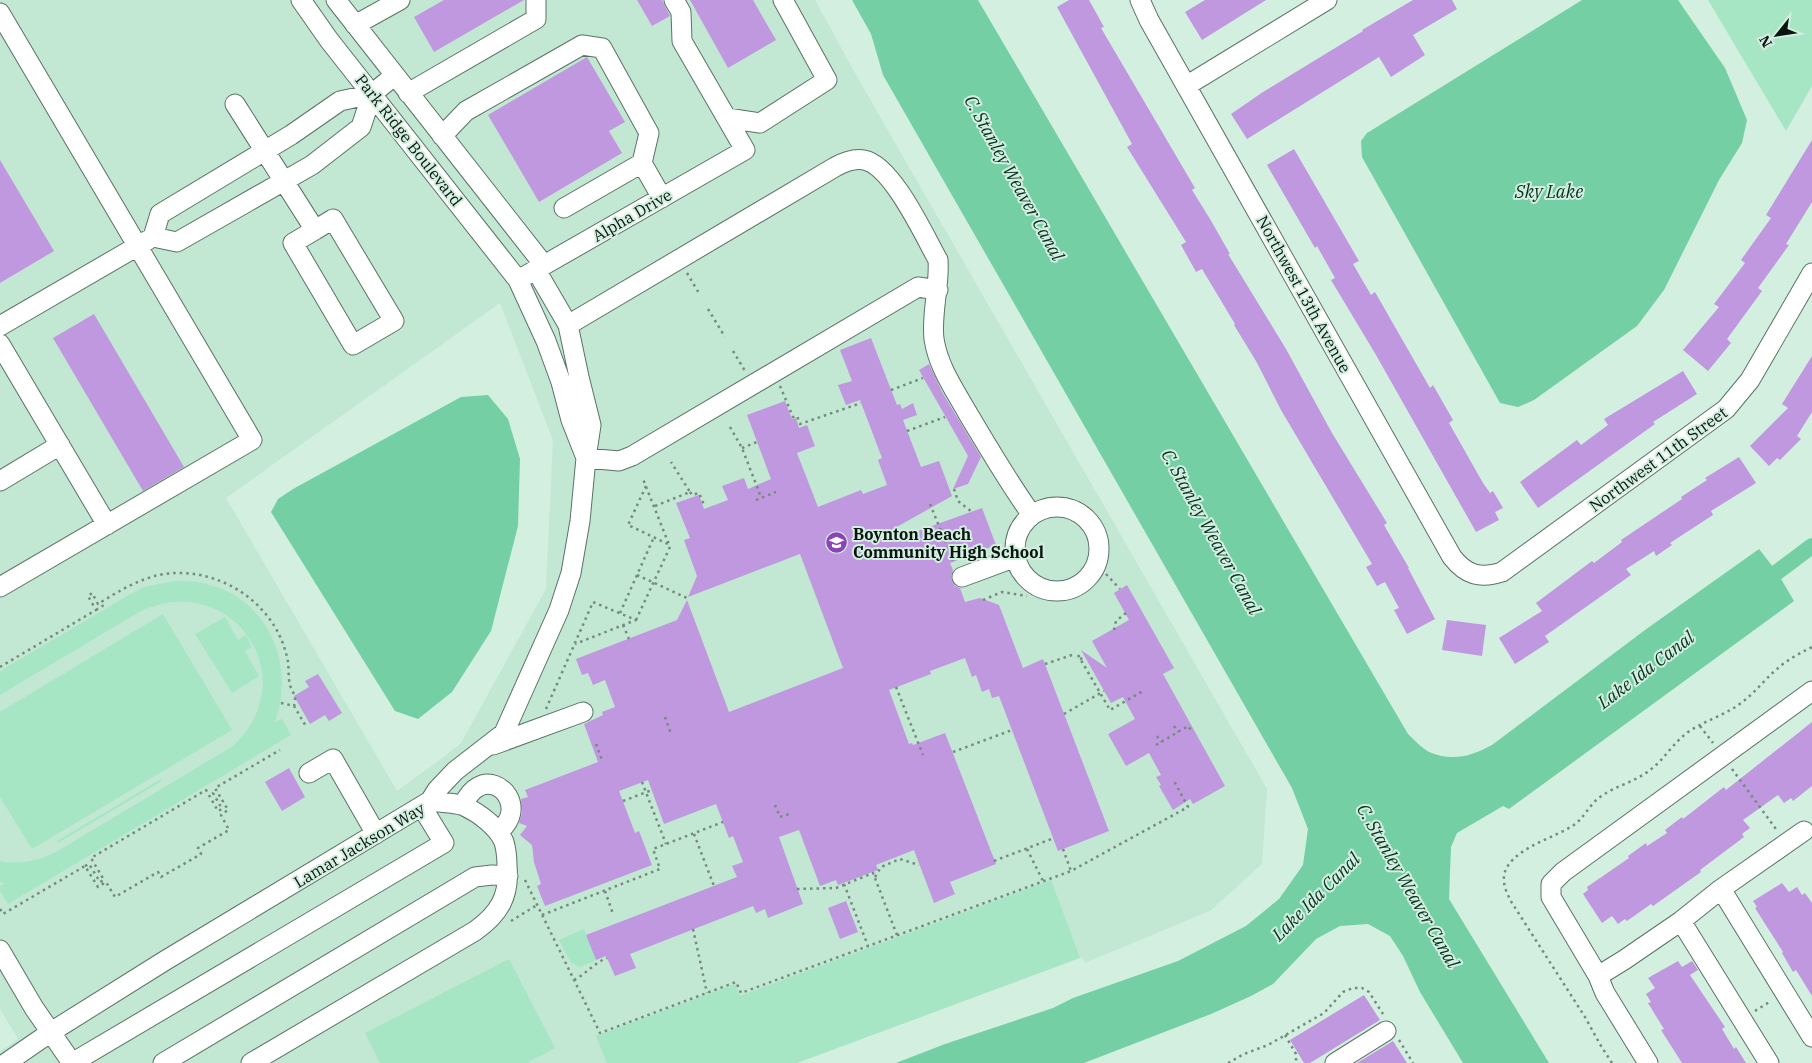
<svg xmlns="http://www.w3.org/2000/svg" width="1812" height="1063" viewBox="0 0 1812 1063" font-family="'IBM Plex Serif',serif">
  <rect width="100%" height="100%" fill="#d3efe0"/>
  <path fill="#c2e7d3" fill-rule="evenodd" d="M 0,0 L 815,0 L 860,82 L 1267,789 L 1262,864 L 1210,911 L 1085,963 L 1082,957 L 797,1063 L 0,1063 L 0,1051 L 18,1039 L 0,1009 ZM 500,303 L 553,440 L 546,589 L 461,743 L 445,756 L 397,791 L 226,498 Z"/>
  <path fill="#a6e6c5" d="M 1708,0 L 1812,0 L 1812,86 L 1786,131 Z
    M 175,581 C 186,581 196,581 206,584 C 268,598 296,665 275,722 L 282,719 L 291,735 L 8,904 L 0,891 L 0,886 L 5,883 L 0,882 L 0,861 C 20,865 38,861 56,852 L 233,746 C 307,676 230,568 139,612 L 0,695 L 0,671 L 129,595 L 144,587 Z
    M 163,614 L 232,730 L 32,849 L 0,797 L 0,712 Z
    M 225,617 L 238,640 L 246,635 L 252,647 L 245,651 L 259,676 L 232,693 L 195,634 Z
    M 161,779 L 162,781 L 58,843 L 57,841 Z
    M 1051,880 L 1080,958 L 797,1063 L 607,1063 L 596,1036 L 735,984 L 740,996 Z
    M 584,929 L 596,960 L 580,967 L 571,963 L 559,940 Z
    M 509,959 L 555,1048 L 527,1063 L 380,1063 L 365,1033 Z"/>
  <path fill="#74cfa4" d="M 852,0 L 978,0 L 1408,734 C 1414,740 1422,748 1429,752 C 1453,762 1471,756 1492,745 L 1645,630 L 1759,549 L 1777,572 L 1794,601 L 1509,809 L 1503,806 L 1457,833 L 1451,847 L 1449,899 L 1549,1063 L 1463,1063 L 1420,992 L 1403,956 L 1390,936 L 1368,924 L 1340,926 L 1316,939 L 1273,984 L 1251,996 L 1211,1014 L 1084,1063 L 896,1063 L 945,1044 L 1053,1008 L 1073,998 L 1178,961 L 1246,926 L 1279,899 L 1303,865 L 1308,829 L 1292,788 L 883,75 L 871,34 Z
    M 1582,0 L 1678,0 L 1725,68 L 1747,120 L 1742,143 L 1719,180 L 1664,290 L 1637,326 L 1534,400 L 1518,407 L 1500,403 L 1362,157 L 1361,141 L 1367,133 Z
    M 488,395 L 508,419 L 520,459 L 518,526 L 491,631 L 452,692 L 418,719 L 395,711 L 271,512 L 278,499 L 293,489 L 461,397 Z"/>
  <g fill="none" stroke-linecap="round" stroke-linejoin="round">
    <path stroke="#74cfa4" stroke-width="16" d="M 1760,585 L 1812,546"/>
  </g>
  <path fill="#c098df" d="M 444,0 L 524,0 L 434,52 L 414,17 Z
    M 637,0 L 662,0 L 670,16 L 652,26 Z
    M 690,0 L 753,0 L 776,40 L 728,68 Z
    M 1069,0 L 1089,0 L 1104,27 L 1101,28 L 1195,188 L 1192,190 L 1210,219 L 1230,254 L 1228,254 L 1286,349 L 1332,433 L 1387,523 L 1384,525 L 1409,568 L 1408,568 L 1435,619 L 1407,634 L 1394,610 L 1399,608 L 1385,582 L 1377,586 L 1366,567 L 1372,564 L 1281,410 L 1256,361 L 1234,325 L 1235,324 L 1202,269 L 1196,272 L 1181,245 L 1186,242 L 1127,147 L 1132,144 L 1057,7 Z
    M 1205,0 L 1266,0 L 1202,40 L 1185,12 Z
    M 1413,0 L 1452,0 L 1457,9 L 1413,35 L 1425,55 L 1391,77 L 1379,57 L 1247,139 L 1231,114 L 1263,92 L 1363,31 L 1362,30 Z
    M 587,57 L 625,122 L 609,131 L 622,153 L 539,202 L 488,115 Z
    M 1812,140 L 1812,202 L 1786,244 L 1789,245 L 1758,288 L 1762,291 L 1727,339 L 1731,343 L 1708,371 L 1683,350 L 1719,307 L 1714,304 L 1745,263 L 1741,260 L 1771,218 L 1766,215 Z
    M 1294,149 L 1359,261 L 1353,264 L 1371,295 L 1375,292 L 1430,388 L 1433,385 L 1453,420 L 1449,423 L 1483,483 L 1490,493 L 1493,491 L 1503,508 L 1495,512 L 1499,520 L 1476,532 L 1376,355 L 1331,280 L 1335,278 L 1317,246 L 1315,248 L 1267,165 Z
    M 0,160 L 54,251 L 0,283 Z
    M 94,314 L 184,467 L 143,491 L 53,338 Z
    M 871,338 L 897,405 L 900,404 L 902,409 L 913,403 L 917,415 L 903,420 L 921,467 L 939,461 L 952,496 L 886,533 L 890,541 L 982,508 L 996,545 L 950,563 L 953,570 L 951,576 L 952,581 L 955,586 L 960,588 L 965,602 L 980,598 L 999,605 L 1023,668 L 1043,659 L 1109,831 L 1058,851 L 999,696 L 992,698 L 989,689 L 982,692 L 976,675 L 972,677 L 965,658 L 930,671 L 931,674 L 889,690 L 909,744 L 912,743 L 913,745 L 945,733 L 996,864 L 950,882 L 955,894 L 934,903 L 914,850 L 876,865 L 878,870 L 838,885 L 836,880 L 820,886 L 799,830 L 779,837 L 803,904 L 768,918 L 765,909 L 756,913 L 753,906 L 630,954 L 636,968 L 615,976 L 606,956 L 596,960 L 586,935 L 737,877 L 732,866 L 743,862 L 733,836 L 729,838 L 716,804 L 664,824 L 648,780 L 619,791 L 635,833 L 639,831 L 652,865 L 545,906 L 537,886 L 541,884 L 534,862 L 532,845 L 520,835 L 527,826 L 519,823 L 522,813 L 521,799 L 528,797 L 525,790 L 598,762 L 584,724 L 603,715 L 602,712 L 615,707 L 605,680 L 593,685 L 588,673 L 582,675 L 576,659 L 677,620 L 687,600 L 729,712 L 843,668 L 800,554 L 688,597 L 697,576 L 684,540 L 690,538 L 676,503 L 699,495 L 704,509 L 728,500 L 722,486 L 744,478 L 748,489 L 771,479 L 747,415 L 785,401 L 792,419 L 796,418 L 799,428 L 807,425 L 815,446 L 797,453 L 818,507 L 861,490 L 863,494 L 887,485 L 878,460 L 882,458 L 860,400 L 846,405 L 838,385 L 852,381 L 840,350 Z
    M 1812,356 L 1812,412 L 1797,436 L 1801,439 L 1780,460 L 1777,458 L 1769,466 L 1750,446 L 1788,408 L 1782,404 Z
    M 929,364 L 942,392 L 981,457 L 968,484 L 953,489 L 968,456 L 919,370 Z
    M 1683,371 L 1697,394 L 1653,422 L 1655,424 L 1538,508 L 1520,482 L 1577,440 L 1581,445 L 1608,425 L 1604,419 Z
    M 1739,457 L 1756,483 L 1711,511 L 1713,515 L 1670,543 L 1672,545 L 1656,556 L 1654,551 L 1626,569 L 1631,575 L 1545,636 L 1549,642 L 1515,664 L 1499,638 L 1542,611 L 1536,603 L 1592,561 L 1594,563 L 1622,542 L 1621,540 L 1682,499 L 1681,497 L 1707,480 L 1705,478 Z
    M 1127,585 L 1174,668 L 1163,674 L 1225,786 L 1193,804 L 1190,799 L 1173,810 L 1159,786 L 1161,785 L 1156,777 L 1161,775 L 1149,753 L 1126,766 L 1108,734 L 1135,719 L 1123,697 L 1111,703 L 1081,650 L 1107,668 L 1092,641 L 1129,620 L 1114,593 Z
    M 1447,620 L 1486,625 L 1482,656 L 1442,650 Z
    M 318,674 L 342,713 L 329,721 L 325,715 L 310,724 L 294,696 L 309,687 L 305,681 Z
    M 1812,722 L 1812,786 L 1793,801 L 1791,798 L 1784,803 L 1778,795 L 1743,820 L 1750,828 L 1742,834 L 1744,837 L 1700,870 L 1701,872 L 1653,906 L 1651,904 L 1627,921 L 1625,919 L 1618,924 L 1612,916 L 1602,923 L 1583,894 L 1588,890 L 1587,887 L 1629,858 L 1628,856 L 1646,843 L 1647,846 L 1667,833 L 1665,830 L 1682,817 L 1683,819 L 1724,787 L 1726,790 Z
    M 289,768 L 305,797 L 282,811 L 265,782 Z
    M 1782,883 L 1789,892 L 1797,887 L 1802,895 L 1805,893 L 1812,903 L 1812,996 L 1796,970 L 1793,972 L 1782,953 L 1783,952 L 1755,908 L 1757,907 L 1753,901 Z
    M 846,901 L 858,932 L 840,939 L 828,908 Z
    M 1678,961 L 1682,967 L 1692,961 L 1698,970 L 1690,975 L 1725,1027 L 1722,1029 L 1734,1049 L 1736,1047 L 1746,1063 L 1682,1063 L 1661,1030 L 1664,1029 L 1648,1003 L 1651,1002 L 1646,994 L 1655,988 L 1648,978 Z
    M 1364,995 L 1380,1020 L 1310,1063 L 1304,1063 L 1290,1040 Z
    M 1393,1041 L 1407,1063 L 1357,1063 Z"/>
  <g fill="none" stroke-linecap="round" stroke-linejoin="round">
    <defs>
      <path id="minor" d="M 336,0 L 544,265
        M 1140,0 L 1149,20 L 1452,557 C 1466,575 1480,579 1502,572 L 1726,409 L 1750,380 L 1812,273
        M 0,13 L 252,440 L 0,587
        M 355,25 L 400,0
        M 1186,86 L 1327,0
        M 408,93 L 536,19 L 536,0
        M 372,94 L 361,127 L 312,165 L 177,242 L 153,237 L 160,214 L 291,135 L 340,101 L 372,94 L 394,76
        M 235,104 L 315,230 L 293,243 L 353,345 L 394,321 L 333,219 L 315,230
        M 727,118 L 760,123 L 827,80 L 783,0
        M 442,136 L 466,111 L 582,45 L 602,48 L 649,133 L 642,163
        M 564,208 L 642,163 L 662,198
        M 536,270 L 568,325
        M 518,280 L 745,150 L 682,41 L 681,12 L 674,0
        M 938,290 L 918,287 L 632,456 L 619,461 L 586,458 L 591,425 L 579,377 L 568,325 L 835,167 C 844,162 854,158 864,160 C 892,165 924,235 938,260 C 940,286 931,313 934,339 C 938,366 954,389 967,412 C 988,447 1008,482 1032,515
        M 0,326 L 148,240
        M 0,344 L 107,525
        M 0,481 L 60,445
        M1015 549a42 42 0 1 1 84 0a42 42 0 1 1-84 0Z
        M 962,577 L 1016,557
        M 493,745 L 583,712
        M 309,773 L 333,759 L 376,834
        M 463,805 C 466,799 472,790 478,787 C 500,774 528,809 498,832
        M 1721,889 L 1812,1037
        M 0,950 L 34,1008 L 72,1063
        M 1598,976 L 1624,960 L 1681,921
        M 6,1063 L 51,1032 L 166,960 L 430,801 L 437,790 L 455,771 L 504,733 L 559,610 L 571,573 L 580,521 L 586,458 L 571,420 L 561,382 L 546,341 L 518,280 L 329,40 L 301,0
        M 72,1063 L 444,843 L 422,807
        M 163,1063 L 475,877 L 492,875 L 508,876
        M 251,1063 L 475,931 C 499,914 510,896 507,866 C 507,858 506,849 504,842 C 498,827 479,813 464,806 C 455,802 440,803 430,801
        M 1335,1063 L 1386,1031
        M 1648,1063 L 1605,993 L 1598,976 L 1551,897 L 1551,884 L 1563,872 L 1812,691
        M 1769,1063 L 1681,921 L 1721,889 L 1804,831"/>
    </defs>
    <use href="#minor" stroke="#5a7366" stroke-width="21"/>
    <path stroke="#768a7f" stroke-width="2.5" stroke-dasharray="2.5 4" stroke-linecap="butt" d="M 687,273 L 700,295
      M 708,309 L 725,337
      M 733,351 L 745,371
      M 780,386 L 793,417 L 797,416 L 800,424 L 861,403
      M 891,390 L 923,378
      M 730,427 L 742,448 L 761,497
      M 907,431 L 945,417
      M 742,448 L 757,442
      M 646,486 L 628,525 L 668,544
      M 954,489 L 958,501 L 972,512
      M 690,492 L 692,495 L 699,493 L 704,505
      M 756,500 L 776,492
      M 930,504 L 954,563
      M 655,506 L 690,492 L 671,462
      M 1106,574 L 1120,589
      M 637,575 L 687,598
      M 983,600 L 1002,592 L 1027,596
      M 96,610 L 104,605 L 102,601
      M 620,613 L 654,537
      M 636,620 L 670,547 L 643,479
      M 623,625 L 629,639
      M 1114,630 L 1116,621 L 1126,613
      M 1078,655 L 1110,710 L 1143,691
      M 1080,659 L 1085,657
      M 1045,664 L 1072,655
      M 0,667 L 96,610 L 88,596 L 92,593 L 98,604 C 119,591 140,578 164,574 C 221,566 278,605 288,662 C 289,669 288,678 290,685 C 293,695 297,694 294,706
      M 896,687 L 923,755
      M 281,703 L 294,706 L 307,728
      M 546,709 L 593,602 L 636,620 L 575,644
      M 1064,714 L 1104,691
      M 665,717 L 671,734
      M 1174,726 L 1178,732
      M 1700,726 L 1713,743
      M 1157,736 L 1161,742
      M 596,744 L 602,760
      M 1156,745 L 1188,726 L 1192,732
      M 953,752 L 1012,730
      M 1732,769 L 1776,829
      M 642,782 L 666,844
      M 623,801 L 652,790
      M 775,805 L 780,817 L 789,814
      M 694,834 L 714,886
      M 1027,849 L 1043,881
      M 1063,849 L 1071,871
      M 994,861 L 1054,838
      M 85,866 L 89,864 L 100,882 L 104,880 L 91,858 L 206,790 L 218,811 L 222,809 L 213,793 L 217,791
      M 875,877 L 881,867 L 900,859 L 919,865
      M 525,880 L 600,1033 L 736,982 L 741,993 L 1071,871 L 1188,807 L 1173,779
      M 844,884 L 868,946
      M 797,889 L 836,888 L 873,873 L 897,935
      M 605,891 L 613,914
      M 0,909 L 3,914 L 85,866 L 98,887 L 106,882 L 115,897 L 158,872 L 161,877 L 201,854 L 198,848 L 229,830 L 221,815 L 228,810 L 215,788 L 280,750
      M 542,915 L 660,869 L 653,849 L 723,822
      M 511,921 L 537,905
      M 693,929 L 707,993
      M 574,980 C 586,974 594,963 607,958
      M 1755,1011 L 1771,1001
      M 1285,1035 L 1296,1054 L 1296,1063
      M 1399,1040 L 1413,1063
      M 1228,1063 L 1244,1054 L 1268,1045 L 1324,1013 L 1343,992 L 1353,988 L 1362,988 L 1369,992 L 1383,1014
      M 1612,1063 L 1601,1046 L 1585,1017 L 1512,903 C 1506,892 1500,880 1507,867 C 1520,846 1554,838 1574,825 C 1584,818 1589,805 1600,797 C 1615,786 1635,782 1650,770 C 1665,759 1674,741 1691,730 C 1707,720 1725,715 1741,703 C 1755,693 1764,680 1777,669 C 1787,660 1800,653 1812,647"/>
    <use href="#minor" stroke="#fff" stroke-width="19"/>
  </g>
  <defs>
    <symbol id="school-disc" viewBox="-11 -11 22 22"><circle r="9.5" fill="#8a44b8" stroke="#d3efe0"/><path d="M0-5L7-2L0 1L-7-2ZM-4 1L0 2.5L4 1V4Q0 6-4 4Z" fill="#fff"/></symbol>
  </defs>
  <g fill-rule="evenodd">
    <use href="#school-disc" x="824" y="530" width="25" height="25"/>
  </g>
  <g text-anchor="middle" stroke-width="4" stroke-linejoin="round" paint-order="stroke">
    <g font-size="16" fill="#0b1510" stroke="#d3efe0">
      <text transform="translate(409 140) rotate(52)" y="6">Park Ridge Boulevard</text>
      <text transform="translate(632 215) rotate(-30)" y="6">Alpha Drive</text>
      <text transform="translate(1304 294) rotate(61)" y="6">Northwest 13th Avenue</text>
      <text transform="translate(1658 459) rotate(-36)" y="6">Northwest 11th Street</text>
      <text transform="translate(359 845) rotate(-31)" y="6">Lamar Jackson Way</text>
    </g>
    <g font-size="16" font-weight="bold" fill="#0b1510" stroke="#d3efe0" text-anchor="start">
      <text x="853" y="540">Boynton Beach<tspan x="853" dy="18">Community High School</tspan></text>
    </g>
    <g font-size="18" font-style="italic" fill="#083121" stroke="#d3efe0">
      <text transform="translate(1014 178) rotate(61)" y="6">C. Stanley Weaver Canal</text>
      <text x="1549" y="198">Sky Lake</text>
      <text transform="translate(1211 532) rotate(61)" y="6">C. Stanley Weaver Canal</text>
      <text transform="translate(1646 670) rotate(-37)" y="6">Lake Ida Canal</text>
      <text transform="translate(1408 886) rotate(60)" y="6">C. Stanley Weaver Canal</text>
      <text transform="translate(1316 897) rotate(-45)" y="6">Lake Ida Canal</text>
    </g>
  </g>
  <g transform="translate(1777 35) rotate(240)" stroke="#d3efe0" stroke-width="4" paint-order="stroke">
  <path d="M0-4L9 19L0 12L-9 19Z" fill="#0b1510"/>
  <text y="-8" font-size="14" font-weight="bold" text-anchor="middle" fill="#0b1510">N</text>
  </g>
</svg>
